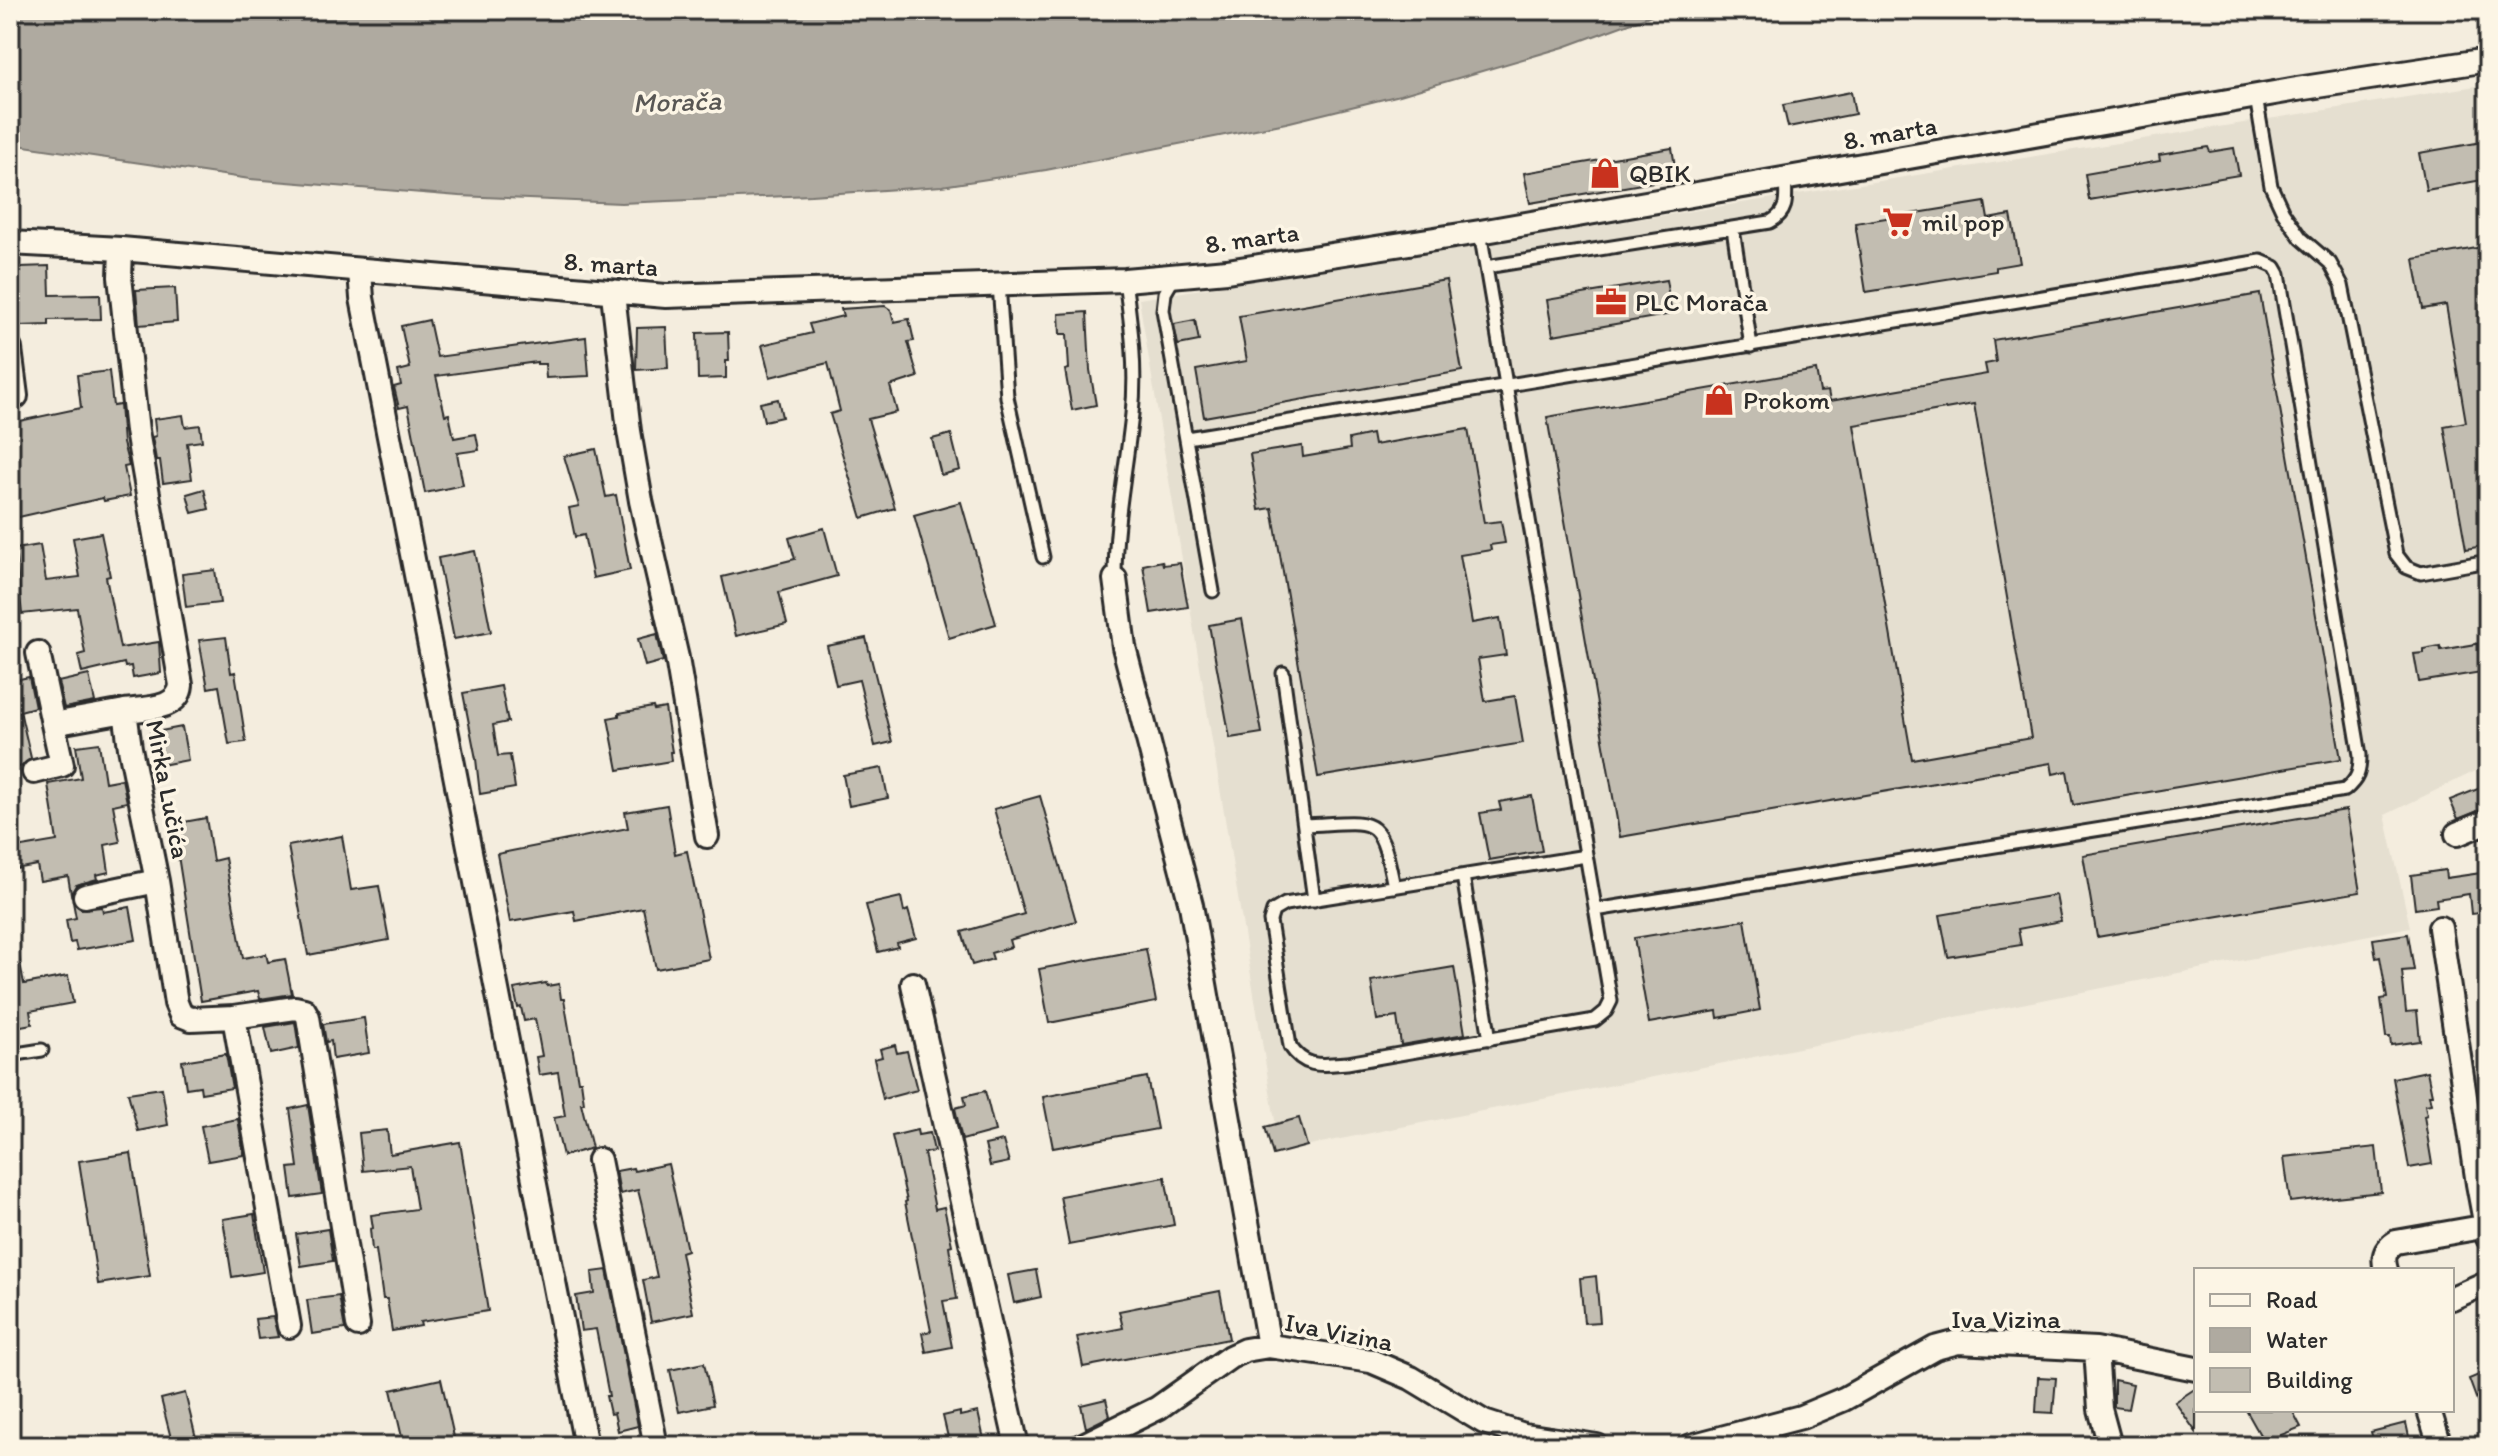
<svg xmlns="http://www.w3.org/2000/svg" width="2498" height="1456" viewBox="0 0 2498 1456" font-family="Itim,sans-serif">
  <rect width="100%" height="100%" fill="#f4edde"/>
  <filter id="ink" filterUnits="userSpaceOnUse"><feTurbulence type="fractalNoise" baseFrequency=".0125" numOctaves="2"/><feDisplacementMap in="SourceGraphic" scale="16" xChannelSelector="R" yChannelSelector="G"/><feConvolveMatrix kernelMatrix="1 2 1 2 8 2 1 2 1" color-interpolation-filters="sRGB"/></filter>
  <g filter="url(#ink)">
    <path fill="#e5dfd0" d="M 2488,84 L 2488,765 L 2385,815 L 2410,927 L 1280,1151 L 1139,299 Z"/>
    <path fill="#afaaa0" stroke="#7a7771" stroke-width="2" d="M 10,10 L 411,10 L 468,17 L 580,21 L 669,19 L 846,10 L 1665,10 L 1564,47 L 1400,95 L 1286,123 L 1046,170 L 942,186 L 811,195 L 621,203 L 459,196 L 250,179 L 10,144 Z"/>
    <path fill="#c2bdb1" stroke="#2b2b2b" stroke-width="2" fill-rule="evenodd" d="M 1851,92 L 1855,114 L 1788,127 L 1783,105 Z
      M 2488,141 L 2488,179 L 2426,190 L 2419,153 Z
      M 2208,147 L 2210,152 L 2234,148 L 2239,175 L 2089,200 L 2085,174 L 2160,161 L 2159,155 Z
      M 1672,148 L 1677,178 L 1530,203 L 1524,173 Z
      M 1985,202 L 1988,219 L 2011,215 L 2020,263 L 1996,267 L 1996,271 L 1866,292 L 1855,223 Z
      M 2488,246 L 2488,545 L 2466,549 L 2444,426 L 2466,422 L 2446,305 L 2423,309 L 2414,259 Z
      M 49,266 L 50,295 L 100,294 L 101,319 L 49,320 L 49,325 L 19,326 L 20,267 Z
      M 1446,280 L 1462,371 L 1204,417 L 1196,370 L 1247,361 L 1239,316 Z
      M 1666,280 L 1672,314 L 1553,335 L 1547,300 Z
      M 175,288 L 177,322 L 139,325 L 136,290 Z
      M 2260,294 L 2341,759 L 2073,805 L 2067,771 L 2053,774 L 2051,763 L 1620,837 L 1547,417 L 1816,370 L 1820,392 L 1828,391 L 1830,401 L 1987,374 L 1985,364 L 1996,362 L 1993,340 ZM 1974,404 L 2031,738 L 1912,759 L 1854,425 Z
      M 885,306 L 891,310 L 894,322 L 909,319 L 914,341 L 908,342 L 918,377 L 890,386 L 897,412 L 868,419 L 895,508 L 862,518 L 830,414 L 840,411 L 828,363 L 770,377 L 762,345 L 812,333 L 809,324 L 843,316 L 841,309 Z
      M 1087,312 L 1090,370 L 1096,405 L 1072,410 L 1065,370 L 1069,369 L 1067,334 L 1060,334 L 1059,314 Z
      M 429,320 L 437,357 L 586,337 L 589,376 L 546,378 L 545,364 L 537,364 L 537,362 L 436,376 L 445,415 L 449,414 L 454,438 L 476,434 L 479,450 L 457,453 L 463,485 L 425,493 L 408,406 L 399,408 L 394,387 L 401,385 L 398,371 L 410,368 L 401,326 Z
      M 1195,320 L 1199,341 L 1178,345 L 1174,324 Z
      M 666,327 L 668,368 L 636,370 L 637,328 Z
      M 728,332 L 729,361 L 726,361 L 726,378 L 698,379 L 697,333 Z
      M 109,371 L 113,406 L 120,405 L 123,443 L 129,466 L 124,467 L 130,496 L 104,501 L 103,498 L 10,519 L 10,423 L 81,408 L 77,375 Z
      M 778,399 L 782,417 L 764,421 L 760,403 Z
      M 183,415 L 185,427 L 200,425 L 202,441 L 187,443 L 192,479 L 163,483 L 160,460 L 156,460 L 152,437 L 156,436 L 154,419 Z
      M 1468,429 L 1484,523 L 1501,521 L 1505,543 L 1490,545 L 1491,550 L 1460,555 L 1472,623 L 1500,618 L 1506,655 L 1478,659 L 1485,701 L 1515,696 L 1523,743 L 1318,777 L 1272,508 L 1259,510 L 1250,454 L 1302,446 L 1303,457 L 1350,449 L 1349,439 L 1372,434 L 1374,445 Z
      M 951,434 L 960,470 L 941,475 L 932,439 Z
      M 596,449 L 606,497 L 616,495 L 630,570 L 593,578 L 584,535 L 575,537 L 569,508 L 579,506 L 564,456 Z
      M 204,489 L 209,509 L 192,513 L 187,494 Z
      M 961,502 L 996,624 L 949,638 L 914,515 Z
      M 824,528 L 837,576 L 779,592 L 787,624 L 736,636 L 722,577 L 795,559 L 789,538 Z
      M 101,533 L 110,576 L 106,577 L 120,648 L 159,642 L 161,673 L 133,678 L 131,666 L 125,667 L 124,663 L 82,673 L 78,655 L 85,653 L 77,608 L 22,614 L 15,549 L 40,545 L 46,581 L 80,577 L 73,538 Z
      M 475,551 L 491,632 L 454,639 L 438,558 Z
      M 1162,561 L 1163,565 L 1180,563 L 1188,607 L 1151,613 L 1143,565 Z
      M 215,570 L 220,603 L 186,607 L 182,574 Z
      M 1242,619 L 1262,733 L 1230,738 L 1209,625 Z
      M 657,634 L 663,661 L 645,666 L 638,639 Z
      M 226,637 L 231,673 L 235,672 L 246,742 L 229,744 L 219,686 L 208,688 L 199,640 Z
      M 866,638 L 892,742 L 875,746 L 859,680 L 836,685 L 827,646 Z
      M 2488,642 L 2488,671 L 2419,682 L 2414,654 L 2423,653 L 2423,649 L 2440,646 L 2441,650 Z
      M 89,675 L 95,702 L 64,708 L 58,682 Z
      M 29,677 L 35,707 L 20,711 L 31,758 L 22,766 L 10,769 L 10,681 Z
      M 501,686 L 508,722 L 493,725 L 498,756 L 510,755 L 515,788 L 480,794 L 476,759 L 463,693 Z
      M 653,707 L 654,710 L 665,708 L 672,752 L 670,752 L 671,761 L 618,770 L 608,718 L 619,716 L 619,713 Z
      M 182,727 L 188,760 L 156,766 L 150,733 Z
      M 99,743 L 105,782 L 122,779 L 127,802 L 113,805 L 120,842 L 105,845 L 109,872 L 96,875 L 97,879 L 76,885 L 71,894 L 68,876 L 40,881 L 37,865 L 10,870 L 10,849 L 57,841 L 48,784 L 81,778 L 76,746 Z
      M 882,768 L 888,798 L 849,806 L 843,775 Z
      M 2488,785 L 2488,807 L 2458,819 L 2450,800 Z
      M 1040,796 L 1076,921 L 1009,940 L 1011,947 L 991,953 L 993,959 L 972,965 L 962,932 L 1024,914 L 994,809 Z
      M 1532,796 L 1542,851 L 1489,860 L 1480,813 L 1501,810 L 1499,802 Z
      M 667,805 L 675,854 L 687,851 L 709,959 L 656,969 L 643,908 L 576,921 L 574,911 L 510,922 L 497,854 L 628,828 L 625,812 Z
      M 2346,810 L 2360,892 L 2097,937 L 2083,855 Z
      M 206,818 L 213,861 L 225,858 L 243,958 L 266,954 L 268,962 L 285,959 L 292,994 L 260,999 L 258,991 L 201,1001 L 173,824 Z
      M 342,836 L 351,890 L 379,886 L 389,940 L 308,955 L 288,846 Z
      M 2445,870 L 2446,878 L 2488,872 L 2488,912 L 2471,914 L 2469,894 L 2436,899 L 2437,906 L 2415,909 L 2411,875 Z
      M 2056,895 L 2061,921 L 2018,929 L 2021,945 L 1948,957 L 1940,915 Z
      M 901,897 L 904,912 L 908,910 L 916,938 L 897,943 L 898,947 L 878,952 L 866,905 Z
      M 73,902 L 81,909 L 102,907 L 103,912 L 130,907 L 136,940 L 77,950 L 75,942 L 70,943 L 66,920 L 76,918 Z
      M 1745,920 L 1760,1010 L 1718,1018 L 1717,1011 L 1649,1023 L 1634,938 Z
      M 2408,934 L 2414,970 L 2402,971 L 2406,1012 L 2417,1011 L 2420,1041 L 2391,1045 L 2390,1037 L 2386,1037 L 2381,999 L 2387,998 L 2380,957 L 2376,958 L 2373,939 Z
      M 1146,949 L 1156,1002 L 1049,1023 L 1039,969 Z
      M 18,952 L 24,984 L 68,976 L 73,1003 L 30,1011 L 32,1024 L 10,1028 L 10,953 Z
      M 1454,967 L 1465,1034 L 1401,1045 L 1397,1017 L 1377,1020 L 1371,981 Z
      M 546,983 L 547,986 L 559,984 L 561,999 L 564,999 L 578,1081 L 581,1081 L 584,1103 L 581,1103 L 592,1148 L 563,1156 L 554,1118 L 565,1116 L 558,1072 L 539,1075 L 536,1057 L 542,1056 L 535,1019 L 524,1021 L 521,1007 L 518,1008 L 514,989 Z
      M 364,1018 L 369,1053 L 333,1059 L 331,1041 L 326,1042 L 323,1024 Z
      M 295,1022 L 299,1048 L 271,1054 L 265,1027 Z
      M 895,1045 L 897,1053 L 907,1051 L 917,1090 L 883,1099 L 874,1059 L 882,1057 L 880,1049 Z
      M 226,1054 L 232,1088 L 201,1093 L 200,1086 L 186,1088 L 182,1061 Z
      M 2427,1071 L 2432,1095 L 2429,1095 L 2431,1104 L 2425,1105 L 2427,1115 L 2424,1116 L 2432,1164 L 2409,1168 L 2393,1078 Z
      M 1147,1077 L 1157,1129 L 1053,1148 L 1043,1097 Z
      M 162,1088 L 168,1125 L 138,1131 L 128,1093 Z
      M 985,1091 L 995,1131 L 962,1140 L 955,1108 L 966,1105 L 964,1096 Z
      M 308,1105 L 322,1194 L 293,1198 L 289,1168 L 298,1167 L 290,1109 Z
      M 1299,1118 L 1307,1146 L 1273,1155 L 1265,1127 Z
      M 238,1119 L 244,1155 L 208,1161 L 201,1126 Z
      M 387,1130 L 390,1154 L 460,1142 L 488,1311 L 420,1322 L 421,1326 L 392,1331 L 387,1299 L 383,1299 L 376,1250 L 372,1250 L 370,1229 L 373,1228 L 371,1215 L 417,1209 L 410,1166 L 363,1171 L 359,1133 Z
      M 917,1130 L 918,1135 L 930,1133 L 934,1151 L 924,1153 L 935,1209 L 944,1207 L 952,1245 L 949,1246 L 957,1299 L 943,1301 L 952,1347 L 926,1352 L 922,1333 L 931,1331 L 905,1202 L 907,1201 L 892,1136 Z
      M 1003,1141 L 1009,1162 L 990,1166 L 985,1145 Z
      M 2376,1147 L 2381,1192 L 2290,1202 L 2284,1157 Z
      M 131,1153 L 150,1276 L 98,1284 L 79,1161 Z
      M 668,1164 L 687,1250 L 681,1252 L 693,1313 L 651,1322 L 643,1280 L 657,1277 L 642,1206 L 638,1190 L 620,1194 L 616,1171 L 633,1168 L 634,1171 Z
      M 1165,1177 L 1174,1225 L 1069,1245 L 1060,1196 Z
      M 254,1214 L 263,1272 L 232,1277 L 223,1219 Z
      M 328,1229 L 333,1261 L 301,1266 L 296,1234 Z
      M 607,1270 L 638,1426 L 618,1431 L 614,1413 L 610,1414 L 606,1396 L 609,1396 L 596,1329 L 581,1331 L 576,1296 L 594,1293 L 592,1272 Z
      M 1036,1270 L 1041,1297 L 1014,1303 L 1008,1275 Z
      M 1596,1276 L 1600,1322 L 1584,1323 L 1580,1278 Z
      M 1220,1291 L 1229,1339 L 1083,1367 L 1077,1337 L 1123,1328 L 1119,1311 Z
      M 339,1296 L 345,1329 L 312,1334 L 307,1300 Z
      M 273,1317 L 278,1337 L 258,1339 L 255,1319 Z
      M 704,1363 L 713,1405 L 679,1412 L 670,1370 Z
      M 2488,1371 L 2488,1425 L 2486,1425 L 2469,1379 Z
      M 2038,1377 L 2056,1378 L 2053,1413 L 2036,1412 Z
      M 441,1379 L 456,1446 L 404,1446 L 391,1390 Z
      M 2114,1380 L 2133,1384 L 2128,1409 L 2114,1407 Z
      M 2196,1388 L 2196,1432 L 2175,1402 Z
      M 185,1393 L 198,1446 L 173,1446 L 161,1399 Z
      M 1106,1399 L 1110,1416 L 1086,1428 L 1081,1405 Z
      M 2246,1410 L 2292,1410 L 2301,1427 L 2264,1442 Z
      M 960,1412 L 960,1416 L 978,1412 L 985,1444 L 950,1446 L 943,1416 Z
      M 2406,1423 L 2411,1446 L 2375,1446 L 2371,1432 Z"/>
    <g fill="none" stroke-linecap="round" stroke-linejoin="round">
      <defs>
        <path id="lane" d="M 2256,97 L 2271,186 L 2283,212 L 2301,238 L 2330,263 L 2342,285 L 2396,554 L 2406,567 L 2421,573 L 2488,561
          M 1733,229 L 1751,346
          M 1480,232 L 1611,1001 L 1606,1011 L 1595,1020 L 1347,1063 C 1322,1065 1305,1069 1290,1046 L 1270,921 L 1273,911 L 1285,904 L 1586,856
          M 1486,267 L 1770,222 C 1789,212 1786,198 1785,178
          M 1175,276 L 1165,293 L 1163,310 L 1213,591
          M 999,284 L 1007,397 L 1043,557
          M 1187,438 L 2261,261 L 2275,267 L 2279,274 L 2360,755 C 2360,772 2358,779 2345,790 L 1595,910
          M 1115,579 C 1115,520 1126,471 1132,414 C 1137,369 1131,325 1125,280
          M 1283,673 L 1314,900
          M 1304,825 C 1376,822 1379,811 1394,887
          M 1463,876 L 1490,1039
          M 10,1055 L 42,1050"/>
        <path id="street" d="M 10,243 L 121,249 L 666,296 L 1125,280 L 1227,271 L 1480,232 L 2297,89 L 2488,60
          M 121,249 L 120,277 L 137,431 L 181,685 C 179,710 145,708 125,711 L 130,748 L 157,881 L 176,1003 L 181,1015 L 191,1019 L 234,1017 L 289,1326
          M 360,271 L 362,298 L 586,1446
          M 613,294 L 629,431 L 641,501 L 677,658 L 707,836
          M 10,349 L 16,396
          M 1115,579 L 1124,647 L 1191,905 L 1269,1346
          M 38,653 L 53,724
          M 34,772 L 62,765 L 53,724 L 125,711
          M 2457,834 L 2488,821
          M 85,896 L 157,881
          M 2440,928 L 2478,1184 L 2488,1238
          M 913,984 L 1017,1446
          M 234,1017 L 295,1008 L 304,1010 L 308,1017 L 358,1325
          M 599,1160 L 656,1446
          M 2386,1270 C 2382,1257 2385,1249 2396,1242 L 2488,1226
          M 2452,1298 L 2488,1282
          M 2096,1349 L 2100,1409 L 2110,1446
          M 2429,1410 L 2440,1446
          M 1081,1446 L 1158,1408 L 1230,1357 L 1245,1350 L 1269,1346 L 1371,1361 L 1411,1378 L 1484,1422 L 1524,1435 L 1597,1446
          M 1691,1446 L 1801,1417 L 1844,1399 L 1935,1348 L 1958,1342 L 2096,1349 L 2196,1369"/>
      </defs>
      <use href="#lane" stroke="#2b2b2b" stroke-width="17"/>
      <use href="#street" stroke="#2b2b2b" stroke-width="28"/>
      <use href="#lane" stroke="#fcf5e5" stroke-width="11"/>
      <use href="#street" stroke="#fcf5e5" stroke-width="22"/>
    </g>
  </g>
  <defs>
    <symbol id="shop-bare" viewBox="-9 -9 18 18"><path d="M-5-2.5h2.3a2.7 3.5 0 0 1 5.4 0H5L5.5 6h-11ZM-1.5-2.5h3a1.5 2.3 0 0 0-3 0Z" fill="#c8321e" stroke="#fcf5e5" stroke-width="2.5" paint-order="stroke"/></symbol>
    <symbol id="supermarket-bare" viewBox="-9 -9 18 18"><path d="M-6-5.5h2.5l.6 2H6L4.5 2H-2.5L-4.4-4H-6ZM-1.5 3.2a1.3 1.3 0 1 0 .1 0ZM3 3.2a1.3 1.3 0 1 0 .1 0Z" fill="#c8321e" stroke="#fcf5e5" stroke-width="2.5" paint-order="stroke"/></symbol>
    <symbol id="office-bare" viewBox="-9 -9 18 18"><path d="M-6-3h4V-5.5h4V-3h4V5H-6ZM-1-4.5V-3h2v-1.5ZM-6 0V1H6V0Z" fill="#c8321e" stroke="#fcf5e5" stroke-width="2.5" paint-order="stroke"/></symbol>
  </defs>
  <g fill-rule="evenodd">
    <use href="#shop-bare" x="1583" y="151" width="44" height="44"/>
    <use href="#supermarket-bare" x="1876" y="200" width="44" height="44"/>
    <use href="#office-bare" x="1589" y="280" width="44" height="44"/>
    <use href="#shop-bare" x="1697" y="378" width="44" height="44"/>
  </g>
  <g text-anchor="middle" stroke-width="7" stroke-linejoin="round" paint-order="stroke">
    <g font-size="26" fill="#2b2b2b" stroke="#fcf5e5">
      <text transform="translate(1890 133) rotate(-10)" y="9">8. marta</text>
      <text transform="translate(1252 238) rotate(-8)" y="9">8. marta</text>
      <text transform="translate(611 264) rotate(4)" y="9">8. marta</text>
      <text transform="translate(168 789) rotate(79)" y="9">Mirka Lučića</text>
      <text x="2006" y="1328">Iva Vizina</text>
      <text transform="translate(1339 1332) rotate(11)" y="9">Iva Vizina</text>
    </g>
    <g font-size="26" fill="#2b2b2b" stroke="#fcf5e5" text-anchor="start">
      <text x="1629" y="182">QBIK</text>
      <text x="1922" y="231">mil pop</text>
      <text x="1635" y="311">PLC Morača</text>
      <text x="1743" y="409">Prokom</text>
    </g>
    <g font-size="28" font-style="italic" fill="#595754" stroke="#fcf5e5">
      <text transform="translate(677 101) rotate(-2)" y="10">Morača</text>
    </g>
  </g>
  <rect width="2498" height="1456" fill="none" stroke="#fcf5e5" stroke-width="40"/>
  <rect x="20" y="20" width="2458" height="1416" fill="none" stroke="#2b2b2b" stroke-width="3" filter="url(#ink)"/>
  <rect x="2194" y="1268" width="260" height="144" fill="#fcf5e5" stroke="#a8a49b" stroke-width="2"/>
  <rect x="2210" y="1294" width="40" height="12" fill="#fcf5e5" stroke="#a8a49b" stroke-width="2"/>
  <text x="2266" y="1308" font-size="24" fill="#2b2b2b">Road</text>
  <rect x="2210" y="1328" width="40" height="24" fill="#afaaa0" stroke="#a8a49b" stroke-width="2"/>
  <text x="2266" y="1348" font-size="24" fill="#2b2b2b">Water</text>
  <rect x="2210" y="1368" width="40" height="24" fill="#c2bdb1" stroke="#a8a49b" stroke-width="2"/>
  <text x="2266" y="1388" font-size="24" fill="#2b2b2b">Building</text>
</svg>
